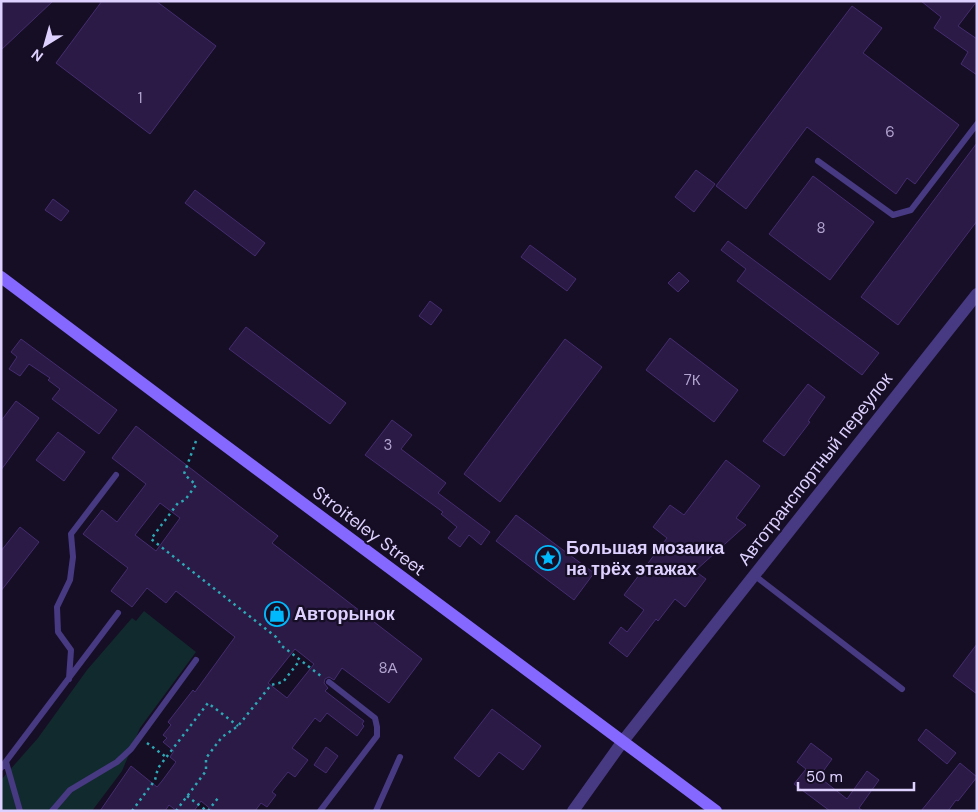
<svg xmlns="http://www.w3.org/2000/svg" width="978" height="812" viewBox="0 0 978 812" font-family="'DM Sans',sans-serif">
  <rect width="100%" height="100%" fill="#160e24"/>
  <path fill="#112a2e" d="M 144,611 L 196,652 L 140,728 L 122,771 L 92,811 L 1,811 L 1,780 L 38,738 L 87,670 L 132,618 L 136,621 Z"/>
  <path fill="#2a1a45" stroke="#452c71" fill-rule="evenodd" d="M 1,1 L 53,1 L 1,50 Z
    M 102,1 L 156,1 L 216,46 L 150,134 L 56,63 Z
    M 921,1 L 977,1 L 958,26 L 977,39 L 977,75 L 961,64 L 968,52 L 934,28 L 941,17 Z
    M 852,6 L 882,28 L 863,53 L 959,125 L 915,184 L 907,178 L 896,194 L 807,127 L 746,209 L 716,186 Z
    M 977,143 L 977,221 L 898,325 L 861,297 Z
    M 696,170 L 715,184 L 694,212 L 675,197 Z
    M 813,176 L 874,222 L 830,280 L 769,234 Z
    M 195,190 L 265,243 L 255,256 L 185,203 Z
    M 53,199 L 69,211 L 61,221 L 45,210 Z
    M 728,241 L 879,353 L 862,375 L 737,281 L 746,269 L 721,250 Z
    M 530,245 L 576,279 L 567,291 L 521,257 Z
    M 679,272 L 689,281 L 678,292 L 668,283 Z
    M 430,301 L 442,310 L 431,325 L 419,316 Z
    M 246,327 L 346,403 L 330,424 L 229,349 Z
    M 670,338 L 738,390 L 714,422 L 646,370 Z
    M 21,339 L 117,410 L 99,434 L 52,399 L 60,389 L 48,380 L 50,378 L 29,364 L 20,376 L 9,369 L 17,357 L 11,352 Z
    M 565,339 L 602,367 L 500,502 L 464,474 Z
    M 808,384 L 825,397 L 808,421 L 810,422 L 784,456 L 763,441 Z
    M 16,401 L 39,418 L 1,470 L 1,421 Z
    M 392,420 L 412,435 L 401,449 L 446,483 L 438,493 L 490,532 L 481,545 L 469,535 L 460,547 L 448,538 L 457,527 L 441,514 L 443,512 L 365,455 Z
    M 136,426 L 278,536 L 272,543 L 422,659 L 389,703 L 342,668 L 334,680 L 329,677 L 325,679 L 324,683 L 328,688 L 325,691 L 364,721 L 362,724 L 364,726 L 357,736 L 327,713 L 320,722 L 315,718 L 292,748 L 308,760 L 295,777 L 288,772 L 272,792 L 276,795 L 267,807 L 261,803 L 255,811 L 213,811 L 201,801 L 194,811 L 177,811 L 169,805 L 165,811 L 100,811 L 131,766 L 157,787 L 162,781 L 176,762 L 170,757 L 174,751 L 163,742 L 167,738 L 163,735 L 171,725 L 168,722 L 193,690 L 195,692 L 235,637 L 176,591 L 166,603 L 147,588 L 132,607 L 111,591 L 128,568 L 83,534 L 102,510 L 117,522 L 146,484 L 112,458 ZM 160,503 L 180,518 L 156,551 L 135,535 ZM 295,649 L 314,664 L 287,698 L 268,683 Z
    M 58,432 L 85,452 L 64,481 L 36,460 Z
    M 726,460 L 760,486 L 736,518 L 746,525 L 695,571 L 706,579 L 685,607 L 675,599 L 658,621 L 656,619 L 627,657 L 609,643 L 621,627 L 627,632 L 644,610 L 624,595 L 667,538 L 653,527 L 670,505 L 684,515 Z
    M 516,515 L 594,573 L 574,600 L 496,541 Z
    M 20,527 L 39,542 L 1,591 L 1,551 Z
    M 977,644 L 977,694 L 953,676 Z
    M 492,709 L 541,746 L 523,770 L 499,752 L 479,777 L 454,758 Z
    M 926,729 L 956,753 L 947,764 L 918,740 Z
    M 811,743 L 832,759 L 819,777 L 847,799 L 867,771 L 879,780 L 859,808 L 863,811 L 830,811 L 794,784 L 806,769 L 797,762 Z
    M 326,747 L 338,756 L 326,773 L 314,765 Z
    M 960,763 L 977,777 L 958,801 L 956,800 L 948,811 L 921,811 Z"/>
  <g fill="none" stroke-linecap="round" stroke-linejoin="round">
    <path stroke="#2ea8b6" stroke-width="2.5" stroke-dasharray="2.5 4" stroke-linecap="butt" d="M 196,441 L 184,474 L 196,485 L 185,500 L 178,503 L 151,539 L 276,637 L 282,646 L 321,676
      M 147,743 L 166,757
      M 187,796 L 207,811
      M 132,811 L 155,780 L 158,768 L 208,703 L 238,726
      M 176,811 L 206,771 L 206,758 L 222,737 L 238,726 L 271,685 L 283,682 L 300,660
      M 208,811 L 218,798"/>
    <path stroke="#483983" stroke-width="6" d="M 818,161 L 893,215 L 911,210 L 977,124
      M 754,575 L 902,689
      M 69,679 L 71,650 L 58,632 L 57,607 L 70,580 L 73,557 L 71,534 L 116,475
      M 6,762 L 20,811
      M 1,768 L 118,613
      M 52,811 L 70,790 L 117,762 L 131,749 L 196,660
      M 320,811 L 377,736 L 377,727 L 375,718 L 329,682
      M 376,811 L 400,757"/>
    <path stroke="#483983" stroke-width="12" d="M 573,811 L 623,741 L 977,294"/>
    <path stroke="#8568ff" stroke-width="12" d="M 1,277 L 195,423 L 716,811"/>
  </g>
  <defs>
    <symbol id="sight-ring" viewBox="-11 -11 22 22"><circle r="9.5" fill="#160e24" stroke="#00b9fc" stroke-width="1.5"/><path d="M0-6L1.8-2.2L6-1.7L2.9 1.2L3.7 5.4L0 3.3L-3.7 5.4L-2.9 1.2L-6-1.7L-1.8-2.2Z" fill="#00b9fc"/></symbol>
    <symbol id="shop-ring" viewBox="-11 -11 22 22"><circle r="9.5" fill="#160e24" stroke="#00b9fc" stroke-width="1.5"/><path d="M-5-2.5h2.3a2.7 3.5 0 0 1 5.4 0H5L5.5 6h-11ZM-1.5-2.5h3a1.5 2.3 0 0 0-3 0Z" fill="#00b9fc"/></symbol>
  </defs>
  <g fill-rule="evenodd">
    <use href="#sight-ring" x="534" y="544" width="28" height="28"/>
    <use href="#shop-ring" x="263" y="600" width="28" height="28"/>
  </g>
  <g text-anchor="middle" stroke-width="4.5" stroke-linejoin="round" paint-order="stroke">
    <g font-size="15" fill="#b1a3d0">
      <text x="140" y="103">1</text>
      <text x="890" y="137">6</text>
      <text x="821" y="233">8</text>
      <text x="692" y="385">7К</text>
      <text x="388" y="450">3</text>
      <text x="388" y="673">8А</text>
    </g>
    <g font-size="18" fill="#ded1ff" stroke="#160e24">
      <text transform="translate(815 469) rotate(-52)" y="6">Автотранспортный переулок</text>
      <text transform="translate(369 531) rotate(37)" y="6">Stroiteley Street</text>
    </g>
    <g font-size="18" font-weight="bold" fill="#ded1ff" stroke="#160e24" text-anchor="start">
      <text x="566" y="554">Большая мозаика<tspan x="566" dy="21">на трёх этажах</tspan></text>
      <text x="294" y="620">Авторынок</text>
    </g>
  </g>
  <rect width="978" height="812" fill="none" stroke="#ded1ff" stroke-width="5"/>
  <g transform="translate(45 45) rotate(217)" stroke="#160e24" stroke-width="4" paint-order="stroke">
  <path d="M0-4L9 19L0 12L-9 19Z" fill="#ded1ff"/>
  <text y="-8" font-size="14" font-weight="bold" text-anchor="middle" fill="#ded1ff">N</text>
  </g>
  <path d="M798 782v8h116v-8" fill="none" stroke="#ded1ff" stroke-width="2.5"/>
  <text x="806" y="782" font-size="15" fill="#ded1ff" stroke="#160e24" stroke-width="4" paint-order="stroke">50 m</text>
</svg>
